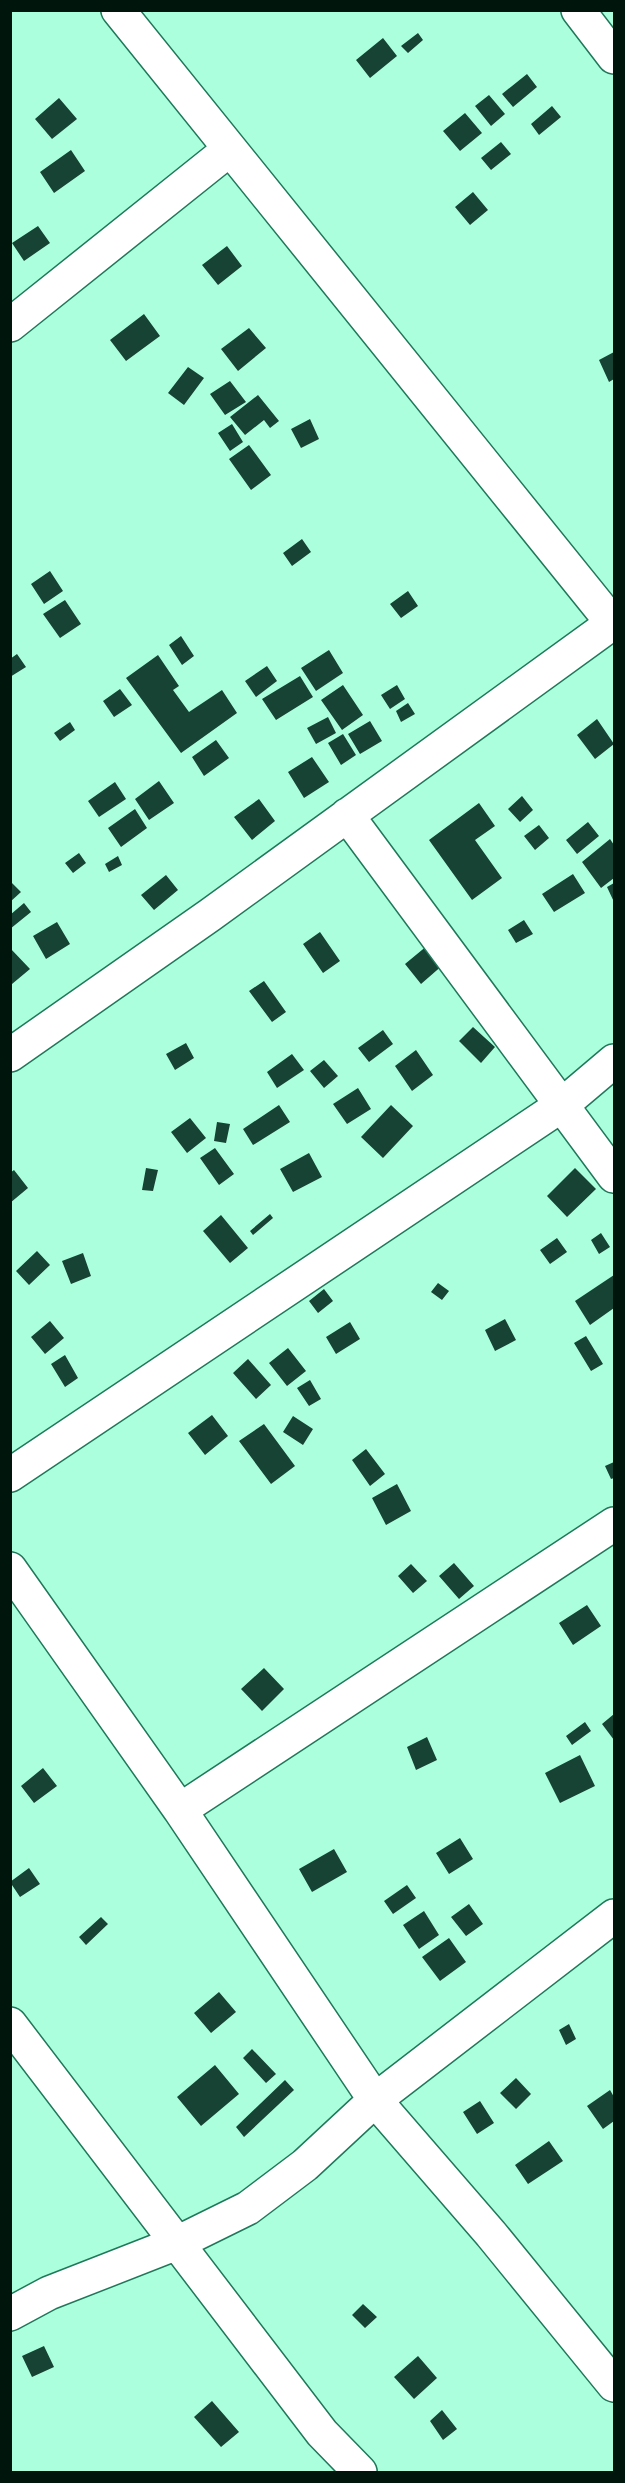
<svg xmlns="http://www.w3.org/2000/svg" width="625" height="2483" viewBox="0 0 625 2483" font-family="Lato,sans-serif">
  <rect width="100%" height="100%" fill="#acffdd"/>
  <path fill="#164334" d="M 418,33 L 423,40 L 408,53 L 401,46 Z
    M 383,38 L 397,56 L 370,78 L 356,60 Z
    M 527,74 L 537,87 L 513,107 L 502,94 Z
    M 489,95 L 505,114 L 491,126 L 475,106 Z
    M 59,98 L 77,119 L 52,139 L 35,119 Z
    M 552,106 L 561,117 L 539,135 L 531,124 Z
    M 465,113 L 482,133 L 460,151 L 443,131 Z
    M 501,142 L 511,154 L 491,170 L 481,158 Z
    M 71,150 L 85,171 L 54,193 L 40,172 Z
    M 473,192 L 488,210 L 470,225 L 455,207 Z
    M 38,226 L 50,243 L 24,261 L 12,243 Z
    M 227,246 L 242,266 L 218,285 L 202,265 Z
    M 144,314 L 160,336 L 126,361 L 110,340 Z
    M 249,328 L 266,348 L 238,371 L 221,349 Z
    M 614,352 L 614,379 L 609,382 L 599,360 Z
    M 188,367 L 204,378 L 184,405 L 168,393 Z
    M 230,381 L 246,402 L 225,415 L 210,394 Z
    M 258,395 L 279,421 L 270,428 L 264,420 L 245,435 L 230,417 Z
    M 310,419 L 319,439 L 301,448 L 291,429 Z
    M 232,424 L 243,442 L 230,451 L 218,433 Z
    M 249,445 L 271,475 L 251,490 L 229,459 Z
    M 302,539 L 311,552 L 292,566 L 283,553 Z
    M 50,571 L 63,591 L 44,604 L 31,584 Z
    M 408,591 L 418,606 L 401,618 L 390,604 Z
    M 65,600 L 81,624 L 60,638 L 43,614 Z
    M 181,636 L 194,656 L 182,665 L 169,645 Z
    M 329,650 L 343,673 L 316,691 L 301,668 Z
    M 17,654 L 26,667 L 10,677 L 10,659 Z
    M 158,655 L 179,686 L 173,690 L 189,712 L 222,690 L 237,713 L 181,753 L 126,678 Z
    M 267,666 L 277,681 L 256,697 L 245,681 Z
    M 300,676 L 313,697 L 276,720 L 262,699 Z
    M 343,685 L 363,715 L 342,730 L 321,700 Z
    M 397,685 L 405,699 L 390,709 L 381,695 Z
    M 120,689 L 132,705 L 114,717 L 103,701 Z
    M 408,703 L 415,714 L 401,722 L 396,711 Z
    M 328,717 L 336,733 L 316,744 L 307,728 Z
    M 597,719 L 614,744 L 595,759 L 577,735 Z
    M 370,721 L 382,741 L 360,754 L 348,734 Z
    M 70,722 L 75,730 L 60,741 L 54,733 Z
    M 343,734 L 356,755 L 341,765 L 328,743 Z
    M 216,740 L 229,758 L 204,776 L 192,757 Z
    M 312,757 L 329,782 L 304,798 L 288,772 Z
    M 159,781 L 174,803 L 149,820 L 135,799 Z
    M 115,782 L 126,799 L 99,817 L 88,801 Z
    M 522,796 L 533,810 L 520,822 L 508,809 Z
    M 259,799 L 275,821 L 252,840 L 234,817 Z
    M 479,803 L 495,826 L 475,840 L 502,878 L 472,900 L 429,840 Z
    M 135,809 L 147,828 L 121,847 L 108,828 Z
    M 588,822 L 599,836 L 577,854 L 566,840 Z
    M 539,825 L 549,838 L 535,850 L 524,836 Z
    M 610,839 L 614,845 L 614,878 L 601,888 L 582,862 Z
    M 79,853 L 86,863 L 73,873 L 65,863 Z
    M 118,856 L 122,865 L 109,872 L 105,864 Z
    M 573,874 L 585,893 L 554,912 L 542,894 Z
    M 166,875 L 178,890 L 154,910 L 141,895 Z
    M 10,881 L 21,892 L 10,902 Z
    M 614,883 L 614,902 L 607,887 Z
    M 24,903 L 31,912 L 10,929 L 10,915 Z
    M 524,920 L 533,934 L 516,943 L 508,930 Z
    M 57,922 L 70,944 L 46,959 L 33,936 Z
    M 320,932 L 340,961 L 323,973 L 303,944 Z
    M 428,945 L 444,964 L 421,984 L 405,964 Z
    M 10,948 L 30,969 L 12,984 L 10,982 Z
    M 264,981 L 286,1012 L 272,1022 L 249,991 Z
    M 473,1027 L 495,1047 L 481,1063 L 459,1041 Z
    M 383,1030 L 393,1044 L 369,1062 L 358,1048 Z
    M 186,1043 L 194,1058 L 175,1070 L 166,1054 Z
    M 416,1050 L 433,1075 L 412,1091 L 395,1066 Z
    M 292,1054 L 304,1070 L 277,1088 L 267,1072 Z
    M 324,1060 L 338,1076 L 324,1088 L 310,1071 Z
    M 358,1088 L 371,1109 L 347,1124 L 333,1104 Z
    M 279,1105 L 290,1122 L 253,1145 L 243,1129 Z
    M 391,1105 L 413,1126 L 383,1158 L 361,1137 Z
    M 190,1118 L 206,1138 L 187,1153 L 171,1132 Z
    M 217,1122 L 230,1124 L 226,1143 L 214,1141 Z
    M 215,1148 L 234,1174 L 219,1185 L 200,1158 Z
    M 309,1153 L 322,1177 L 293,1192 L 280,1169 Z
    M 146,1168 L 158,1170 L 153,1191 L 142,1190 Z
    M 575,1168 L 596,1189 L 567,1217 L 547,1196 Z
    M 14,1170 L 28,1188 L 10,1203 L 10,1173 Z
    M 270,1214 L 273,1218 L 253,1235 L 250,1231 Z
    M 221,1215 L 248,1248 L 230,1263 L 203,1231 Z
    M 601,1233 L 610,1247 L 599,1254 L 591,1240 Z
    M 557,1238 L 567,1252 L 550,1264 L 540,1250 Z
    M 37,1251 L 50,1265 L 29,1285 L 16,1271 Z
    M 83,1253 L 91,1276 L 71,1284 L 62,1261 Z
    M 614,1275 L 614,1308 L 590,1325 L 575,1301 Z
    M 438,1283 L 449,1291 L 442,1300 L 431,1292 Z
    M 324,1289 L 333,1301 L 318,1313 L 309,1301 Z
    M 505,1319 L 516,1340 L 495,1351 L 485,1330 Z
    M 50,1321 L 64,1338 L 45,1354 L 31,1337 Z
    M 350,1322 L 360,1339 L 336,1354 L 326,1337 Z
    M 586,1336 L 603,1364 L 591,1371 L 574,1343 Z
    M 288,1348 L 306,1371 L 287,1386 L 269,1363 Z
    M 65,1355 L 78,1378 L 65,1387 L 51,1364 Z
    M 248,1359 L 271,1385 L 256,1399 L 233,1373 Z
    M 310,1380 L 321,1399 L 309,1406 L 297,1388 Z
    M 212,1415 L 228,1436 L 205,1455 L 188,1433 Z
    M 293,1416 L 313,1429 L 303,1445 L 283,1432 Z
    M 264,1424 L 295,1466 L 271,1484 L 239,1441 Z
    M 366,1449 L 385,1474 L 370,1486 L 352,1460 Z
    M 614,1462 L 614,1478 L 611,1479 L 605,1466 Z
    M 397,1484 L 411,1511 L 386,1525 L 372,1498 Z
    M 454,1563 L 474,1586 L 459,1599 L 439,1576 Z
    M 411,1564 L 427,1581 L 413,1593 L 398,1576 Z
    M 587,1605 L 601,1626 L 573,1645 L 559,1623 Z
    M 264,1668 L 284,1689 L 262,1711 L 241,1689 Z
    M 614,1714 L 614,1740 L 602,1724 Z
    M 585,1722 L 591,1731 L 572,1745 L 566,1736 Z
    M 427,1737 L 437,1760 L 416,1770 L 407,1747 Z
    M 580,1755 L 595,1786 L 560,1803 L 545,1773 Z
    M 43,1768 L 57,1786 L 34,1803 L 21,1786 Z
    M 460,1838 L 473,1859 L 449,1874 L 436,1853 Z
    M 334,1849 L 347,1872 L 312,1892 L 299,1869 Z
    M 29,1868 L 40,1884 L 20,1897 L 10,1882 Z
    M 407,1885 L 416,1898 L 393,1914 L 384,1901 Z
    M 469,1904 L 483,1924 L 466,1936 L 451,1917 Z
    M 424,1911 L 439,1935 L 419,1949 L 403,1925 Z
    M 101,1917 L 108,1924 L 86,1945 L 79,1937 Z
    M 449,1938 L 466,1962 L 440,1981 L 422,1957 Z
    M 219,1992 L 236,2012 L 211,2033 L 194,2013 Z
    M 569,2024 L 576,2039 L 566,2045 L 559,2030 Z
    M 252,2049 L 276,2074 L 266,2083 L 243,2058 Z
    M 215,2065 L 239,2094 L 201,2126 L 177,2097 Z
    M 516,2078 L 531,2094 L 516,2109 L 500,2093 Z
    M 285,2080 L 294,2090 L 244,2137 L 236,2127 Z
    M 610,2090 L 614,2097 L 614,2121 L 603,2129 L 587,2106 Z
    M 480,2101 L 494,2123 L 477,2134 L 463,2112 Z
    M 549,2141 L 563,2161 L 528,2184 L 515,2165 Z
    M 363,2304 L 377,2317 L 365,2328 L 352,2315 Z
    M 44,2346 L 54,2367 L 32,2377 L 22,2356 Z
    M 418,2356 L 437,2378 L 414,2399 L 394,2377 Z
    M 212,2401 L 239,2432 L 221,2447 L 194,2417 Z
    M 442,2410 L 457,2429 L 443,2440 L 430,2421 Z"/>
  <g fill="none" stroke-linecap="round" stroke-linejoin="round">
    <defs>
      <path id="minor" d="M 118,10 L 614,625
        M 578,10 L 614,57
        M 10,325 L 230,149
        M 347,815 L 614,1176
        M 10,1055 L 210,915 L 614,622
        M 10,1475 L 562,1105 L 614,1061
        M 10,1569 L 180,1810 L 375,2100 L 491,2234 L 614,2385
        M 180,1810 L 614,1524
        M 10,2024 L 322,2433 L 360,2472
        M 10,2314 L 49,2293 L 177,2243 L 248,2208 L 305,2165 L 375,2100 L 614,1916"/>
    </defs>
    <use href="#minor" stroke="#20785b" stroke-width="36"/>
    <use href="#minor" stroke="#fff" stroke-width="33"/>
  </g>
  <rect width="625" height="2483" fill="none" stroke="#00150c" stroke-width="24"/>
</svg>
